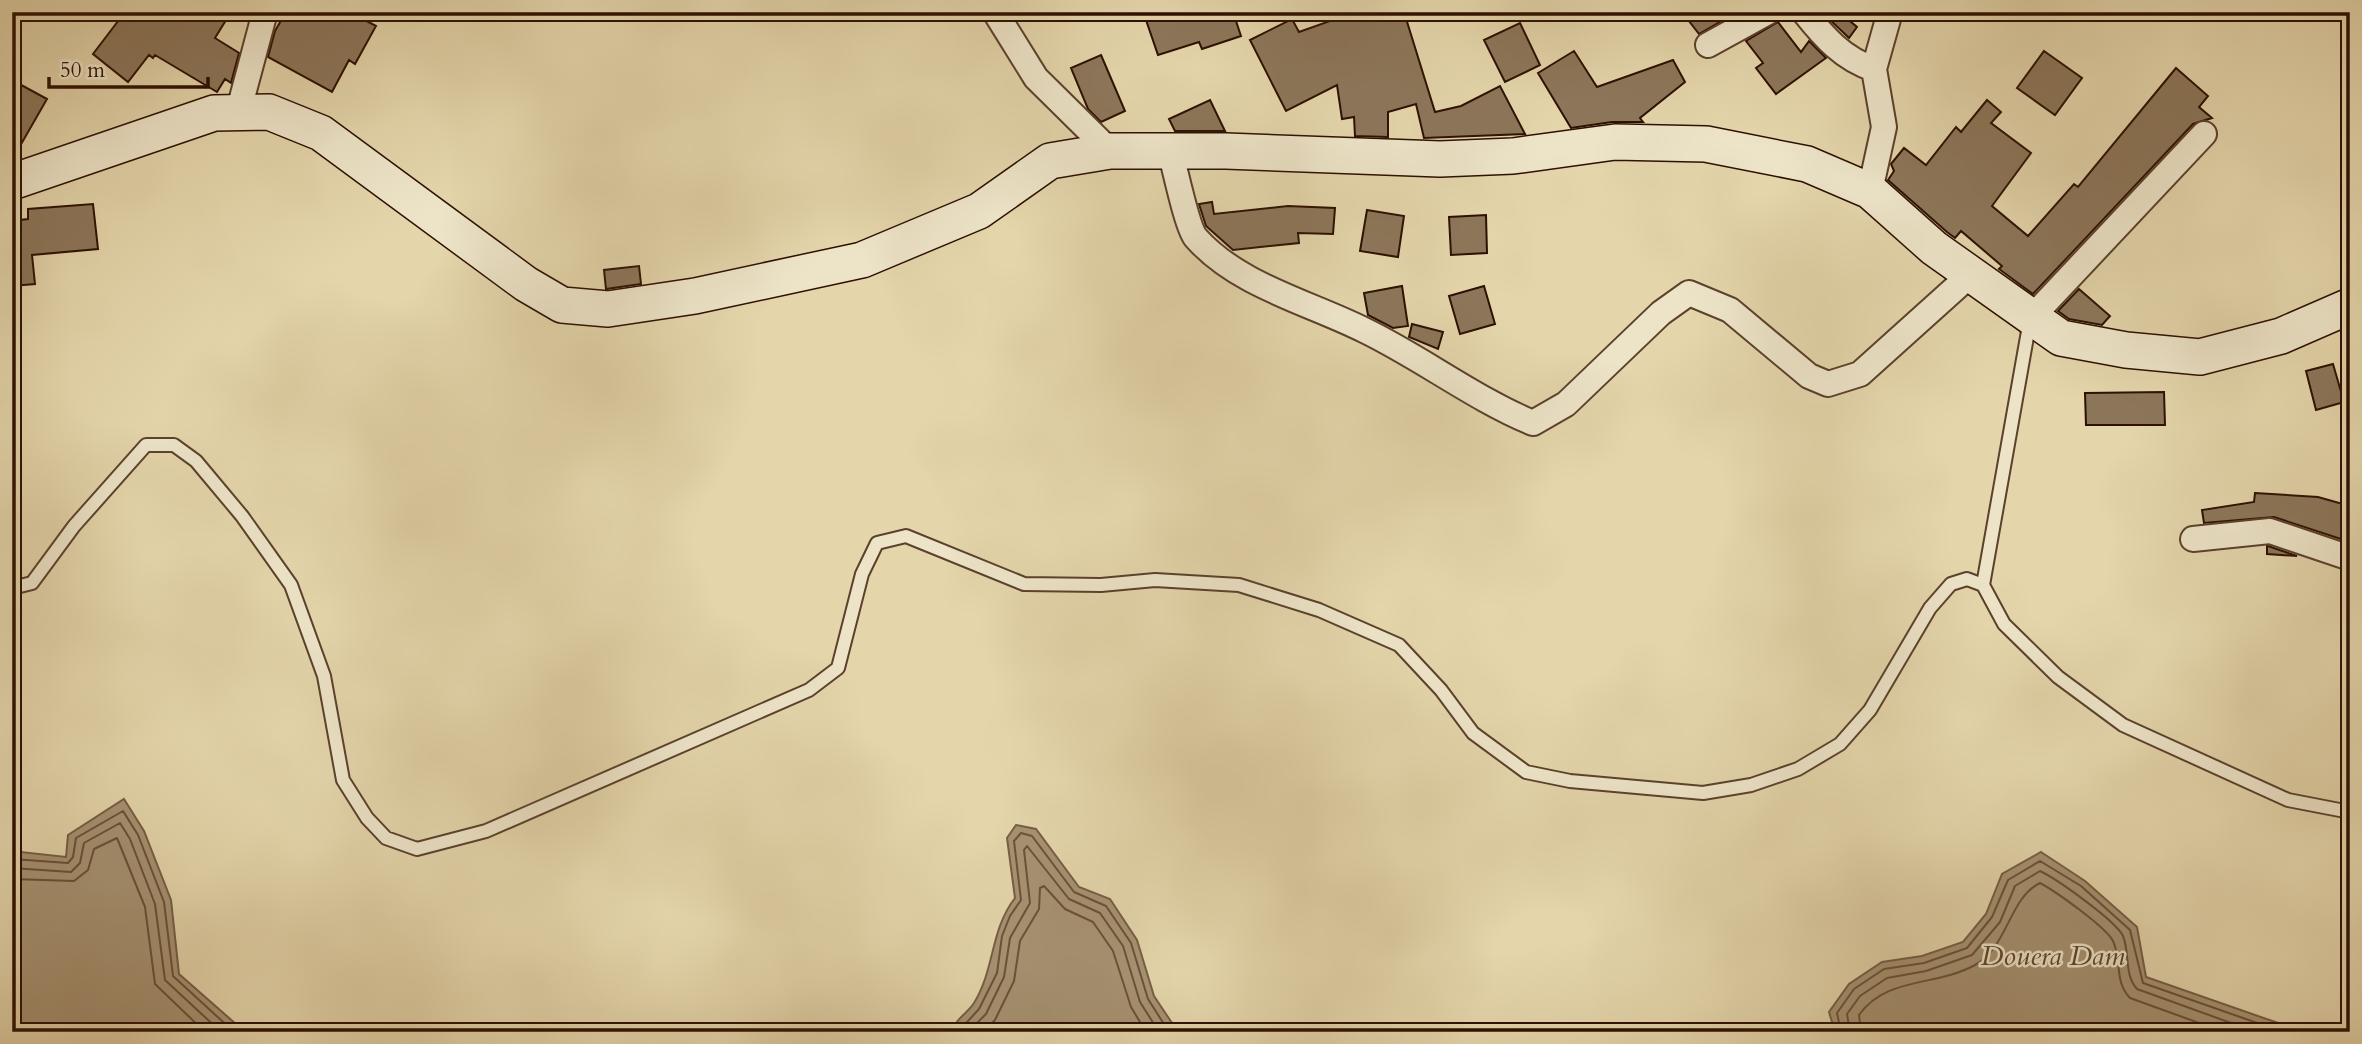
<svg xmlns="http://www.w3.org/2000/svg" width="2362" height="1044" viewBox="0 0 2362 1044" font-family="Cardo,serif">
  <rect width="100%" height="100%" fill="#e4d5ab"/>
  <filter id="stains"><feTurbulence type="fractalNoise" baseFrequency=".00286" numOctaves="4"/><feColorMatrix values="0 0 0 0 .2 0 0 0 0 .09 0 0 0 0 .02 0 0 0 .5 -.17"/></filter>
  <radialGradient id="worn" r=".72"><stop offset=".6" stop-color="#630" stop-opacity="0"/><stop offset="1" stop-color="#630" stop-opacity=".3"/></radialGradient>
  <path fill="#a69272" stroke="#765e45" stroke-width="2" d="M 124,799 L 144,831 L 171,900 L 179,974 L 245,1032 L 12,1032 L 12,851 L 66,857 L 68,835 Z
    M 1016,825 L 1036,829 L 1079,887 L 1110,899 L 1137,940 L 1154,996 L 1178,1032 L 951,1032 C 955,1019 967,1014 974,1003 C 995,969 990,930 1015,898 L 1007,838 Z
    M 2041,852 L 2085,881 L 2137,927 L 2146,977 L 2304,1032 L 1835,1032 L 1829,1012 L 1849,984 L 1882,962 L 1922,956 L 1963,942 L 1986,914 L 2002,874 Z"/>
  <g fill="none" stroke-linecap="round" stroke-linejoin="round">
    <path stroke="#6a513a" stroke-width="2" d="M 12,859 L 68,863 L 73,857 L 76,838 L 123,811 L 138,835 L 164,902 L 173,976 L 234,1032
      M 12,868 L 71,872 L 80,863 L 84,843 L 120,823 L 130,839 L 155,904 L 165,980 L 221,1032
      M 12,879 L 74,881 L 88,870 L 94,849 L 117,838 L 145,907 L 155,984 L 205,1032
      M 958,1032 L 979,1009 L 997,973 L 1002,936 L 1010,916 L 1021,900 L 1014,841 L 1021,833 L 1032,836 L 1074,892 L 1106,906 L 1131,943 L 1148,999 L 1169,1032
      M 968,1032 L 986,1014 L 1004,977 L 1010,938 L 1030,903 L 1024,850 L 1027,846 L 1069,899 L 1100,913 L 1123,946 L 1140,1002 L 1159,1032
      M 983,1032 L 995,1020 L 1014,981 L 1020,941 L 1039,909 L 1040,888 L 1044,886 L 1065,909 L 1093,922 L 1113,951 L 1131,1007 L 1146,1032
      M 1841,1032 L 1837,1013 L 1854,989 L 1884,969 L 1924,963 L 1967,948 L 1992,917 L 2008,880 L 2040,861 L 2081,886 L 2130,930 L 2143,983 L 2283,1032
      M 1850,1032 L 1847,1014 L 1860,996 L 1887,978 L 1926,971 L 1972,955 L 2000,922 L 2015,886 L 2040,871 C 2057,879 2116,921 2123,936 C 2130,953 2124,975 2137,989 L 2256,1032
      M 1861,1032 L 1859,1015 C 1887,976 1935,987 1975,965 C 2008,947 2009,898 2040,883 C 2055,891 2106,927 2113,941 C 2122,960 2114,982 2130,998 L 2224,1032"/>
  </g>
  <path fill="#8c765a" stroke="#2d1002" stroke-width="2" d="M 125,12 L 231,12 L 215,38 L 239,53 L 231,83 L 225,79 L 217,92 L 155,55 L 153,58 L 149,55 L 128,82 L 93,54 Z
    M 286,12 L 350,12 L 376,26 L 355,64 L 349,60 L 332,92 L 268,57 L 275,31 Z
    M 1159,12 L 1233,12 L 1241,36 L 1202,49 L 1199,42 L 1158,55 L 1145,17 Z
    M 1341,12 L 1404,12 L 1435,112 L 1461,106 L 1500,86 L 1525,134 L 1424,138 L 1416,104 L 1388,112 L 1388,137 L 1355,136 L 1354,117 L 1342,119 L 1337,85 L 1286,111 L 1250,40 L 1292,19 L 1299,32 L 1333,20 L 1331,15 Z
    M 1682,12 L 1737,12 L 1699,34 Z
    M 1833,12 L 1839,12 L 1857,27 L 1849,38 L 1828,18 Z
    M 1778,22 L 1801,52 L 1809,41 L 1826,58 L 1776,94 L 1756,68 L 1763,63 L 1746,41 Z
    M 1520,23 L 1540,65 L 1505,82 L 1484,40 Z
    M 1574,51 L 1597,87 L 1673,60 L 1685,82 L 1640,118 L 1643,122 L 1612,122 L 1571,128 L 1538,73 Z
    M 2044,51 L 2082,78 L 2055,115 L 2017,88 Z
    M 1101,55 L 1125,111 L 1101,122 L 1088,109 L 1071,68 Z
    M 2176,68 L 2208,96 L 2199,107 L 2212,118 L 2193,124 L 2033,294 L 1999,269 L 2002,266 L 1961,231 L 1955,238 L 1947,232 L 1888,180 L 1894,171 L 1891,164 L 1904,148 L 1926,165 L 1956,127 L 1961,132 L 1987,100 L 2001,112 L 1991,123 L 2031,153 L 1992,206 L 2028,236 L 2074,184 L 2078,187 Z
    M 12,80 L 47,99 L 12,160 Z
    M 1210,100 L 1225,131 L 1175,131 L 1169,119 Z
    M 1212,202 L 1214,214 L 1288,206 L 1335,208 L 1333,234 L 1298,233 L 1299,243 L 1233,250 L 1206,226 L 1199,204 Z
    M 93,204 L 98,249 L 32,255 L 35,284 L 12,286 L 12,221 L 28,219 L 28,209 Z
    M 1367,210 L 1404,216 L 1398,257 L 1360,251 Z
    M 1486,215 L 1487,253 L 1451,255 L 1449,217 Z
    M 639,266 L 641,284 L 606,289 L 604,270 Z
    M 1402,286 L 1408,326 L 1393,328 L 1368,315 L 1364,293 Z
    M 1484,286 L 1495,324 L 1460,334 L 1449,296 Z
    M 2079,289 L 2110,316 L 2102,325 L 2069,319 L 2058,311 Z
    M 1412,324 L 1443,332 L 1438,349 L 1409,337 Z
    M 2333,364 L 2344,402 L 2316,410 L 2306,371 Z
    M 2164,392 L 2165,425 L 2086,425 L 2085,393 Z
    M 2255,493 L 2318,497 L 2350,506 L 2350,542 L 2274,517 L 2204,523 L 2202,510 L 2254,502 Z
    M 2267,546 L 2268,546 L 2297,556 L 2267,554 Z"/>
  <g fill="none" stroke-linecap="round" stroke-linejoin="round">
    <defs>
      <path id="lane" d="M 1983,585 L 2030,320
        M 12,588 L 32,583 L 74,526 L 146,445 L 174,445 L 196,461 L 242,516 L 291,585 L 324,676 L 343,780 L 367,818 L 386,838 L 417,849 L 486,831 L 809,690 L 838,668 L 862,574 L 877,543 L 906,536 L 1024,584 L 1101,585 L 1155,580 L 1239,585 L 1319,610 L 1399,645 L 1441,690 L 1473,733 L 1526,772 L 1570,781 L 1703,793 L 1751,785 L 1798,769 L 1840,744 L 1870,710 L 1930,608 L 1951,584 L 1967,579 L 1983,585 L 2004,624 L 2058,677 L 2123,725 L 2288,800 L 2350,812"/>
      <path id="street" d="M 995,12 L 1036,78 L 1110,151
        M 1804,12 C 1824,37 1843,59 1874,69
        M 1708,45 L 1768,12
        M 238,113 L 265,12
        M 1170,151 C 1175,168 1187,228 1196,238 C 1239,286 1308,302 1364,330 C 1422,358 1473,398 1533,423 L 1566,404 L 1661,313 L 1689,293 L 1730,310 L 1809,376 L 1828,384 L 1860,374 L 1970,275
        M 1870,191 L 1884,127 L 1874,69 L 1890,12
        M 2031,318 L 2204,134
        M 2193,539 L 2270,531 L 2350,558"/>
      <path id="secondary" d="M 12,182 L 214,113 L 269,112 L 321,133 L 526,284 L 562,305 L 608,309 L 695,296 L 862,260 L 979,211 L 1050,161 L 1110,151 L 1226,151 L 1440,159 L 1513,156 L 1615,142 L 1706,144 L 1807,164 L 1870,191 L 1934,248 L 2061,338 L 2126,350 L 2200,357 L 2281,336 L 2350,306"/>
    </defs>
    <use href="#lane" stroke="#5b412c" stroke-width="16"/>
    <use href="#street" stroke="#5b412c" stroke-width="28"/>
    <use href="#secondary" stroke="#2d1002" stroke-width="38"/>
    <use href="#lane" stroke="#ede4c8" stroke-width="12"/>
    <use href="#street" stroke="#ede4c8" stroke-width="24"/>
    <use href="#secondary" stroke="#ede4c8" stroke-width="35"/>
  </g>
  <g text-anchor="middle" stroke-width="5" stroke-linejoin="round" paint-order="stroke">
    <g font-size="28" font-style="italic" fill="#5d442f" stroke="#ede4c8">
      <text x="2053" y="965">Douera Dam</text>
    </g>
  </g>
  <rect width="2362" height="1044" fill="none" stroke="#e4d5ab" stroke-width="42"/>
  <rect x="14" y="14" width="2334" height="1016" fill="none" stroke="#2d1002" stroke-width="3.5"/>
  <rect x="21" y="21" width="2320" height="1002" fill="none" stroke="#2d1002" stroke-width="2"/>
  <path d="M49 77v10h159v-10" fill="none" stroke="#2d1002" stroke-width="3.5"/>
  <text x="60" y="77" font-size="21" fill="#2d1002" stroke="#ede4c8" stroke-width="5" paint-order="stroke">50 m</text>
  <rect width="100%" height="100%" filter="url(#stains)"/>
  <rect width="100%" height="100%" fill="url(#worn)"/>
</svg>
